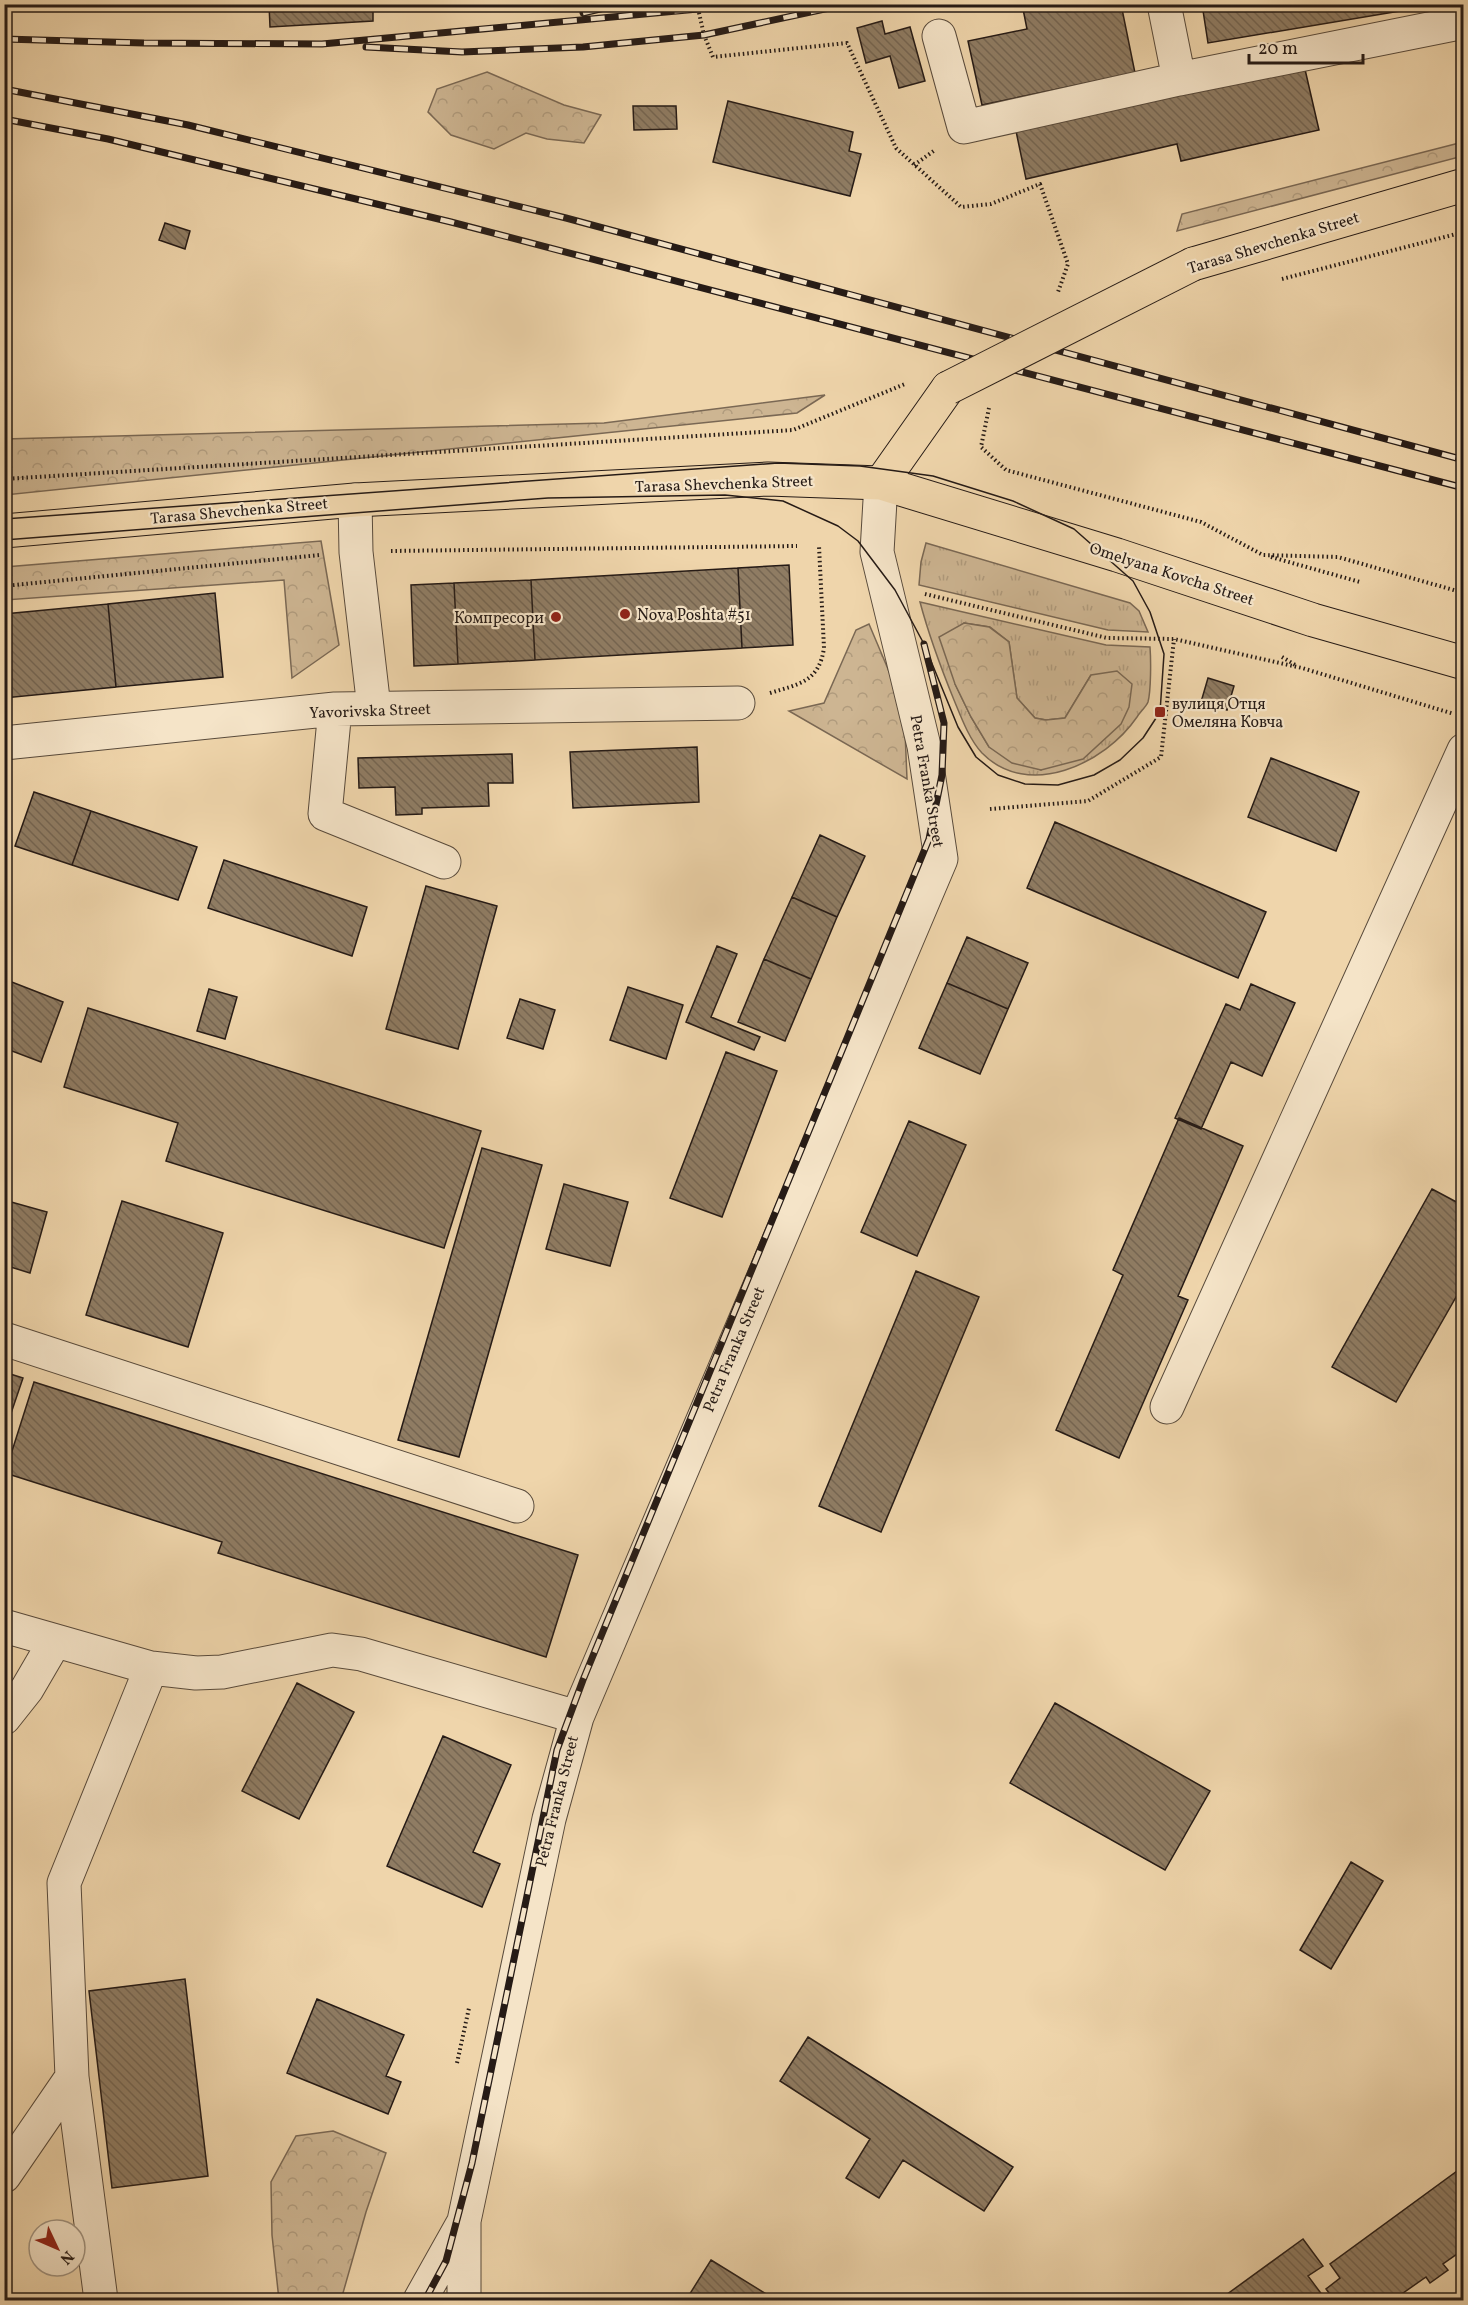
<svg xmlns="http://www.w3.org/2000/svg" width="1468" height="2305" viewBox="0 0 1468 2305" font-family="Vollkorn,serif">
  <defs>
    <pattern id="grass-tufts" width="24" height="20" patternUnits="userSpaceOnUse" patternTransform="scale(1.5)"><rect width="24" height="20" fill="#cdb592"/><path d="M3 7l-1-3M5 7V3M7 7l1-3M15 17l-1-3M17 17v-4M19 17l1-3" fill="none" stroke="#b09b7d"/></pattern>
    <pattern id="forest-crowns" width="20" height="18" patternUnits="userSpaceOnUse" patternTransform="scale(1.5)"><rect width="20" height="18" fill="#cdb592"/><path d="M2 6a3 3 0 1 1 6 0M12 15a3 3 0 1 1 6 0" fill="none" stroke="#b09b7d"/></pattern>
    <pattern id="building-back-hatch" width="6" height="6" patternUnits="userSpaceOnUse" patternTransform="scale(1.5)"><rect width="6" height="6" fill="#8f7c63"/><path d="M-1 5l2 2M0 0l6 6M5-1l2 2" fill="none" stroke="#756551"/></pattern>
  </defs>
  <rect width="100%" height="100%" fill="#efd5ab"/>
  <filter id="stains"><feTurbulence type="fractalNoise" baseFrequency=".00333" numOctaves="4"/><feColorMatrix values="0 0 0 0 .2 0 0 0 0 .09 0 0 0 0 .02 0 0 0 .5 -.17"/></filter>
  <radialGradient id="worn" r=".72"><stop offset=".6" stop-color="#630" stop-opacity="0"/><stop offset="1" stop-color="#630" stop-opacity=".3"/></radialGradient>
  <path fill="url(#grass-tufts)" stroke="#7a6854" stroke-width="1.5" fill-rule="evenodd" d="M 926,543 L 1130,603 L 1139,611 L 1148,632 L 1108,630 L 919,585 L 921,562 Z
    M 920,602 L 1106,645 L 1150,647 C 1151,660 1151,691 1148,702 C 1146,707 1140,712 1137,717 C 1105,764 1028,800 982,753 C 969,739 961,717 954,700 C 941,668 929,636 920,602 ZM 964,623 L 990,627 L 1009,642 L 1017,698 L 1035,718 L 1046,720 L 1065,718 L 1091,675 L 1041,770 L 989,747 L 971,717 L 955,684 Z"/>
  <path fill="url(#forest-crowns)" stroke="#7a6854" stroke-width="1.5" d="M 487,72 L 564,105 L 601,115 L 584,143 L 547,139 L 526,133 L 494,149 L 451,135 L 428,112 L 437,89 Z
    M 1463,142 L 1463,156 L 1177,231 L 1182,214 Z
    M 825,395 L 797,413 L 5,495 L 5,439 L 604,423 Z
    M 321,541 L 339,645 L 292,678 L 284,580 L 5,600 L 5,567 Z
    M 964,623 L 989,627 L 1009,642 L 1017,698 L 1035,718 L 1046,720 L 1065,718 L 1091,675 L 1117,671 L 1132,684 L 1129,707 L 1121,724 L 1083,759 L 1041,770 L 1012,763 L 989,747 L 971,717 L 955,684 L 939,637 Z
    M 869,624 L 904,707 L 907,779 L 789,711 L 824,703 L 856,630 Z
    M 333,2131 L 386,2153 L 366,2212 L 341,2300 L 279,2300 L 272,2235 L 271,2182 L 296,2136 Z"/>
  <path fill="url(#building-back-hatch)" stroke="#261b16" stroke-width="1.5" d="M 269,4 L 373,4 L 373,21 L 270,27 Z
    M 1022,4 L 1121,4 L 1135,73 L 982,105 L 968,41 L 1027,29 Z
    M 1202,4 L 1442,4 L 1208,43 Z
    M 882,21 L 885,34 L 910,27 L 925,81 L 899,88 L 890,56 L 866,63 L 857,28 Z
    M 1304,65 L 1319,130 L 1181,161 L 1177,144 L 1026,179 L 1016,131 Z
    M 728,101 L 853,132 L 849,151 L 861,154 L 850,196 L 713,162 Z
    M 633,106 L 676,106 L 677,129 L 634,130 Z
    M 165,223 L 190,231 L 185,249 L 159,240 Z
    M 789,565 L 793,645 L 742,648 L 738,568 Z
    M 738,568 L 742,648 L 535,660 L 531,580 Z
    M 531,580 L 535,660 L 458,664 L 454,583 Z
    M 454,583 L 458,664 L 414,666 L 411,585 Z
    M 215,593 L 223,677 L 116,687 L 108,604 Z
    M 108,604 L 116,687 L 4,698 L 4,614 Z
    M 1208,678 L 1234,686 L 1227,710 L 1201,702 Z
    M 697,747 L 699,802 L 573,808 L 570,752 Z
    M 512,754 L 513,783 L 488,783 L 489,806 L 422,808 L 422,814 L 396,815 L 395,787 L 359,788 L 358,758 Z
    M 1271,758 L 1359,792 L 1336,851 L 1248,817 Z
    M 34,792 L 91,811 L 72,865 L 15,846 Z
    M 91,811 L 197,847 L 178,900 L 72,865 Z
    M 1055,822 L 1266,912 L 1238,978 L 1027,888 Z
    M 820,835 L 865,856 L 837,917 L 792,897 Z
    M 224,860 L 367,907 L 352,956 L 208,908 Z
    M 426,886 L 497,906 L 458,1049 L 386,1029 Z
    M 792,897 L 837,917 L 811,979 L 764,959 Z
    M 967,937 L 1028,963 L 1008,1009 L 947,983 Z
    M 717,946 L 737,954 L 711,1017 L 760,1037 L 754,1050 L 686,1022 Z
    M 764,959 L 811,979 L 785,1041 L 738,1022 Z
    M 4,979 L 63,1002 L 41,1062 L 4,1048 Z
    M 947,983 L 1008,1009 L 980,1074 L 919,1048 Z
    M 1251,984 L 1295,1003 L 1262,1076 L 1231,1062 L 1201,1129 L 1175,1118 L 1226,1004 L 1240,1010 Z
    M 628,987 L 683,1005 L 666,1059 L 610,1040 Z
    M 209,989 L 237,997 L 225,1039 L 197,1031 Z
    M 520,999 L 555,1010 L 543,1049 L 507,1038 Z
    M 88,1008 L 481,1131 L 444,1248 L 166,1161 L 178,1123 L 64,1087 Z
    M 726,1052 L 777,1071 L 722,1217 L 670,1198 Z
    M 1179,1118 L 1243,1146 L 1178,1296 L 1188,1300 L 1119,1458 L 1056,1430 L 1123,1275 L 1113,1270 Z
    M 909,1121 L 966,1145 L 917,1256 L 861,1232 Z
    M 482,1148 L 542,1165 L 459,1457 L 398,1440 Z
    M 564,1184 L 628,1202 L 610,1266 L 546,1249 Z
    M 1432,1189 L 1464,1206 L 1464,1283 L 1396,1402 L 1332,1367 Z
    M 4,1200 L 47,1212 L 30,1273 L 4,1265 Z
    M 122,1201 L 223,1233 L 188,1347 L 86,1315 Z
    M 916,1271 L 979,1297 L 881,1532 L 819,1506 Z
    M 4,1372 L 23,1378 L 4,1434 Z
    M 34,1382 L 578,1555 L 546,1657 L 218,1553 L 222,1542 L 5,1473 Z
    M 297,1683 L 354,1712 L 299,1819 L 242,1791 Z
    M 1055,1703 L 1210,1791 L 1165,1870 L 1010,1783 Z
    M 443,1736 L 511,1765 L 473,1852 L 500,1864 L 482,1907 L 387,1866 Z
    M 1351,1862 L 1383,1881 L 1331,1969 L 1300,1950 Z
    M 185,1979 L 208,2176 L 112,2188 L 89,1991 Z
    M 317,1999 L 404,2035 L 386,2076 L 401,2082 L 388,2114 L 287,2073 Z
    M 808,2037 L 1013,2167 L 984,2211 L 903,2160 L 879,2198 L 846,2178 L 870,2139 L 780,2081 Z
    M 1464,2166 L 1464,2249 L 1443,2264 L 1448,2270 L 1430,2283 L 1426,2277 L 1393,2300 L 1334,2300 L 1326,2289 L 1340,2278 L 1330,2264 Z
    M 1303,2239 L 1323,2266 L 1308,2276 L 1326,2300 L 1219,2300 Z
    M 711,2260 L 776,2300 L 686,2300 Z"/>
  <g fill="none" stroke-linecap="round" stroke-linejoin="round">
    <defs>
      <path id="minor" d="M 1164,4 L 1179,79
        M 939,36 L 964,127 L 1179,79 L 1464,22
        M 355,500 L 356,552 L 374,708
        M 335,709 L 325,814 L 444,862
        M 4,743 L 335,709 L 738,703
        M 4,1339 L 517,1506
        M 1167,1407 L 1464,750
        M 4,1626 L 151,1668 L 196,1673 L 222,1672 L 332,1650 L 361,1654 L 577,1717
        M 4,1718 L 27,1689 L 55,1641
        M 4,2176 L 72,2077
        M 101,2300 L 72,2077 L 64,1883 L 151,1668
        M 420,2300 L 462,2225
        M 464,2300 L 464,2221 L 549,1819 L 577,1717 L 941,859 L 924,746 L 877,552 L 881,483"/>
      <path id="major" d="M 1193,264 L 1464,185
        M 881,483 L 948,388
        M 4,531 L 355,500 L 768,479 L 881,483 L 1117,555 L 1313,620 L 1464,663"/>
    </defs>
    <use href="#minor" stroke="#584a3b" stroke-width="35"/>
    <use href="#major" stroke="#261b16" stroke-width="35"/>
    <path stroke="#261b16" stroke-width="4" stroke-dasharray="1.5 3" stroke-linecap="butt" d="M 697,4 L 704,35 L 713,57 L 847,43 L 896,148 L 961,207 L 991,204 L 1040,184 L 1068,264 L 1058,292
      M 914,165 L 935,150
      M 1282,279 L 1464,232
      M 989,408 L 981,447 L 1006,470 L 1201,522 L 1263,555 L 1338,557 L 1464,593
      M 4,479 L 793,430 L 905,384
      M 391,551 L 797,546
      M 1271,557 L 1360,582
      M 4,586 L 320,555
      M 925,594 L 1107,638 L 1174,639 L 1302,668 L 1454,714
      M 1282,657 L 1297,666
      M 770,693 C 799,684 819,682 824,648 L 819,546
      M 990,809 L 1088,801 L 1161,757 L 1174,639
      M 457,2063 L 469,2008"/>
    <use href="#minor" stroke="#f5e4c8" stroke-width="33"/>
    <use href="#major" stroke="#efd5ab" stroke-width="33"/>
    <path stroke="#261b16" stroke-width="1.5" d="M 4,519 L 778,463 L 860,466 L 933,476 L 1013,501 L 1074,529 L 1133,581 L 1150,612 L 1164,654 L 1160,712 L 1143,738 L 1120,760 L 1094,775 L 1058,785 L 1025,784 L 998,775 L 976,757 L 958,727 L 924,644 L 895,590 L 858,541 L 838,526 L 783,501 L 725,495 L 548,498 L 4,540"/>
    <defs>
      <path id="rail" d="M 583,13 L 621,4
        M 4,39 L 144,43 L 322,44 L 698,9 L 717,4
        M 366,47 L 462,52 L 583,47 L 704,35 L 848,4
        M 4,89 L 188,125 L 566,218 L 1464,460
        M 4,119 L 108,139 L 451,222 L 1464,488
        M 425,2300 L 446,2261 L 472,2163 L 557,1750 L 583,1680 L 929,839 L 942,775 L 944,723 L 924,644"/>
    </defs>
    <use href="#rail" stroke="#261b16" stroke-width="7"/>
    <use href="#rail" stroke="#f5e4c8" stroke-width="4.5" stroke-dasharray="14" stroke-linecap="butt"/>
    <defs>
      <path id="major-bridge" d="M 948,388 L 1193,264"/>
    </defs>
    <use href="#major-bridge" stroke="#261b16" stroke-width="35" stroke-linecap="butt"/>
    <use href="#major-bridge" stroke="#efd5ab" stroke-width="33"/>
  </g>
  <g fill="#8f2418" stroke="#f5e4c8" stroke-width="2">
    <circle cx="625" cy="614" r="6"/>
    <circle cx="556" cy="617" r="6"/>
    <rect x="1154" y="706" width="12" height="12" rx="3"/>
  </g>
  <g text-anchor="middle" stroke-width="4.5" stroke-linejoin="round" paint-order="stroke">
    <g font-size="16" fill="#261b16" stroke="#f5e4c8">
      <text transform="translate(1273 242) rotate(-17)" y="6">Tarasa Shevchenka Street</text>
      <text transform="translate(724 483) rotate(-2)" y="6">Tarasa Shevchenka Street</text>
      <text transform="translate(239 510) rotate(-5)" y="6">Tarasa Shevchenka Street</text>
      <text transform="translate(1172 573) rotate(18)" y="6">Omelyana Kovcha Street</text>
      <text transform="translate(370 710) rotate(-2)" y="6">Yavorivska Street</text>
      <text transform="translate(928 781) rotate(80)" y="6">Petra Franka Street</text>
      <text transform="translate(733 1349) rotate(-67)" y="6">Petra Franka Street</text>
      <text transform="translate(556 1801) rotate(-76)" y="6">Petra Franka Street</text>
    </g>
    <g font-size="16" fill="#261b16" stroke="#f5e4c8" text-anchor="start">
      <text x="637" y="620">Nova Poshta #51</text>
      <text x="544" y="623" text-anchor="end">Компресори</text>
      <text x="1172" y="709">вулиця Отця<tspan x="1172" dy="18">Омеляна Ковча</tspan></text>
    </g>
  </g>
  <rect width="1468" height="2305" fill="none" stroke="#efd5ab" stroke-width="24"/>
  <rect x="6" y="6" width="1456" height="2293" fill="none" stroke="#261b16" stroke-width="3"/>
  <rect x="12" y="12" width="1444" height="2281" fill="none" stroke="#261b16" stroke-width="1.5"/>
  <g transform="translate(57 2248) rotate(134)"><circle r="28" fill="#f5e4c8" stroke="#a29481" stroke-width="1.5"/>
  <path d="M0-4.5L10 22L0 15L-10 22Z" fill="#8f2418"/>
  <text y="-9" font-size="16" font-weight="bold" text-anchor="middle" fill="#261b16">N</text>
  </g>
  <path d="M1249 54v9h114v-9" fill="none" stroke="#261b16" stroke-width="3"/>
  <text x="1258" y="54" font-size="18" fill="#261b16" stroke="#f5e4c8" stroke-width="4.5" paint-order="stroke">20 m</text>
  <rect width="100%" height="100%" filter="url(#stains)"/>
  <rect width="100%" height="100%" fill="url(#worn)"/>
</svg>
